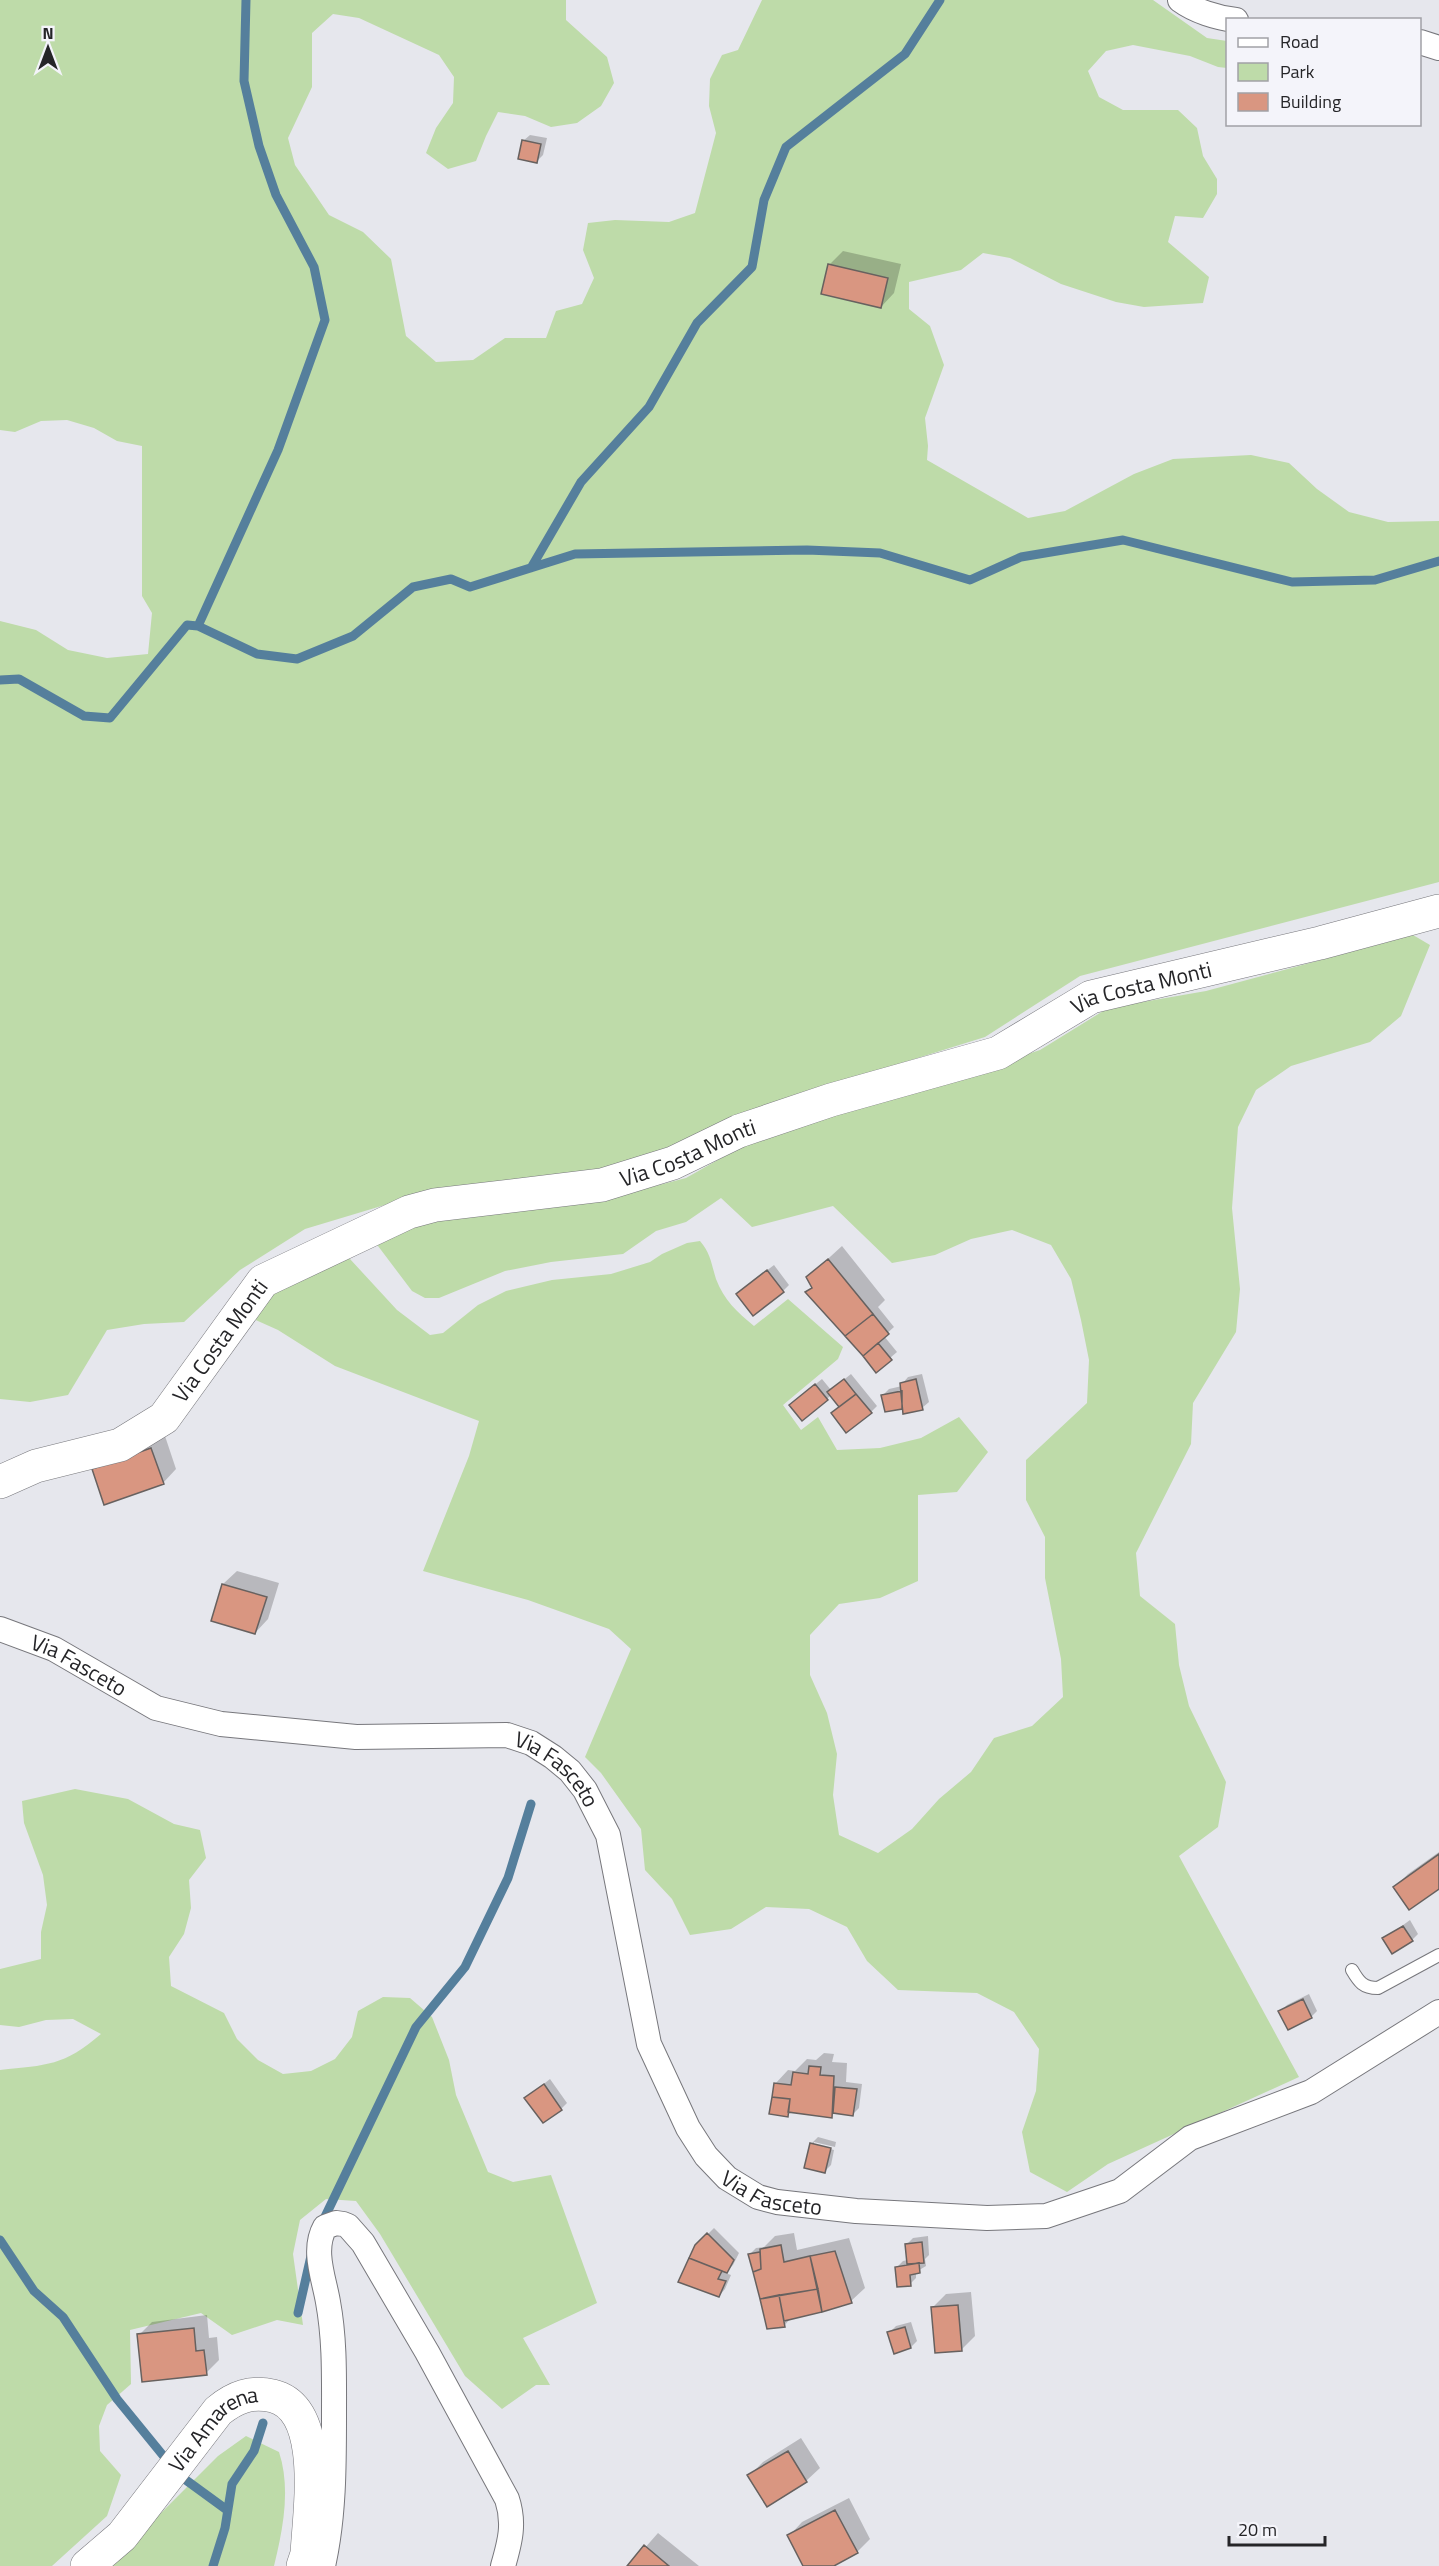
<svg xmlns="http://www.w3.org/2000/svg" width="1439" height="2566" viewBox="0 0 1439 2566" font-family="'Titillium Web',sans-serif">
  <rect width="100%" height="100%" fill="#e6e7ed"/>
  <path fill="#bedba9" d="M 0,0 L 566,0 L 566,20 L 607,57 L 614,83 L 601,106 L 577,123 L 551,127 L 525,116 L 498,112 L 486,136 L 476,161 L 448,169 L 426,153 L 436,128 L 453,103 L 454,77 L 439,55 L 359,18 L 333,14 L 312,33 L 312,87 L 288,138 L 295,165 L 329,215 L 363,232 L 391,259 L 406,336 L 436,362 L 473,360 L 505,338 L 546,338 L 556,311 L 582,304 L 594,278 L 583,250 L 588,223 L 615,220 L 669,222 L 695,213 L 716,133 L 709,106 L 710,79 L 722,55 L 738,50 L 762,0 L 1153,0 L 1207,38 L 1227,41 L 1227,68 L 1218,67 L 1190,56 L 1133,45 L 1106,51 L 1088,71 L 1099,97 L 1123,110 L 1178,110 L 1197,128 L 1203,156 L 1217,179 L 1217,194 L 1203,218 L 1175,216 L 1168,242 L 1209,277 L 1203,303 L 1144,307 L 1116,302 L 1061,284 L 1010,258 L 983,253 L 961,270 L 909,282 L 909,309 L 930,326 L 944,365 L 925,418 L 928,446 L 927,460 L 1028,518 L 1065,511 L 1134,474 L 1173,459 L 1251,455 L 1289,463 L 1317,489 L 1349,512 L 1388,522 L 1439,521 L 1439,882 L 1080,976 L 985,1037 L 738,1114 L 665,1155 L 609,1173 L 408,1198 L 305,1229 L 240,1270 L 184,1322 L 144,1324 L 107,1330 L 68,1395 L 30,1402 L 0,1399 L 0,621 L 36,630 L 68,650 L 107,658 L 148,654 L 152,613 L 142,596 L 142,446 L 117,441 L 94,428 L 67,420 L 41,421 L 15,432 L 0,430 Z
    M 1413,935 L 1430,945 L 1401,1016 L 1370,1042 L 1291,1066 L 1256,1090 L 1238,1127 L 1232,1208 L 1240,1289 L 1236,1332 L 1193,1403 L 1191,1444 L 1136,1553 L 1140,1596 L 1175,1624 L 1179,1665 L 1189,1706 L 1226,1782 L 1218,1827 L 1179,1856 L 1299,2077 L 1108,2164 L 1067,2192 L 1030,2172 L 1022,2132 L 1036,2091 L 1039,2049 L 1014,2012 L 977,1993 L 898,1990 L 867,1961 L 847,1927 L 809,1909 L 766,1907 L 731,1929 L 690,1935 L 672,1899 L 645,1870 L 641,1829 L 601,1773 L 585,1757 L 631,1649 L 609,1629 L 528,1600 L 423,1571 L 469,1456 L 479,1421 L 335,1366 L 278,1330 L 249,1317 L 274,1284 L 339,1254 L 350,1259 L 397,1310 L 430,1335 L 443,1333 L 478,1305 L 506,1291 L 552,1280 L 611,1274 L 650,1262 L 662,1254 L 687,1243 L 700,1241 C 711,1254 711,1263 716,1279 C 724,1300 737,1312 754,1326 L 788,1299 L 843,1347 L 838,1359 L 783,1405 L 801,1430 L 818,1417 L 837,1450 L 880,1448 L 921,1438 L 959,1417 L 988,1452 L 957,1492 L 918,1495 L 918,1581 L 880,1598 L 839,1604 L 810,1635 L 810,1675 L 827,1713 L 837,1754 L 833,1795 L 839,1835 L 878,1853 L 912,1829 L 939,1799 L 971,1772 L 994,1738 L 1032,1726 L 1063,1697 L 1061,1659 L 1045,1578 L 1045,1537 L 1026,1500 L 1026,1460 L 1087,1403 L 1089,1360 L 1081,1320 L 1071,1279 L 1051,1245 L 1012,1230 L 971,1239 L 935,1255 L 892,1263 L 833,1206 L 752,1227 L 721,1198 L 686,1222 L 656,1231 L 623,1254 L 551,1262 L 505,1271 L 439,1298 L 425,1298 L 412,1291 L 375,1242 L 416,1220 L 632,1192 L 686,1178 L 739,1148 L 788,1129 L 912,1093 L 1040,1050 L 1108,1008 L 1206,991 Z
    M 75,1789 L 128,1799 L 174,1824 L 200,1830 L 206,1858 L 189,1880 L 191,1908 L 184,1934 L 169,1957 L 171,1986 L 224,2013 L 237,2039 L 258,2060 L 283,2074 L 311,2071 L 335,2059 L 352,2037 L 358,2011 L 383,1997 L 410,1998 L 432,2017 L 449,2060 L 456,2095 L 488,2172 L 513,2182 L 551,2175 L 597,2303 L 523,2338 L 550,2385 L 536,2385 L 502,2409 L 465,2376 L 380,2234 L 356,2201 L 326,2199 L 300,2220 L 293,2254 L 303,2325 L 277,2320 L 232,2335 L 201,2313 L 130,2330 L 131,2384 L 107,2405 L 99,2426 L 100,2451 L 121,2475 L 107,2516 L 52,2566 L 0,2566 L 0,2070 C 47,2065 64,2066 101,2034 L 73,2019 L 46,2020 L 19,2027 L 0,2025 L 0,1969 L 41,1959 L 41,1932 L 47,1905 L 43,1875 L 24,1823 L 22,1801 Z
    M 246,2436 L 279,2452 C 291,2489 283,2529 274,2566 L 108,2566 L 218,2456 Z"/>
  <path fill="#0003" d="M 530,135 L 547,138 L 543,155 L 537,161 L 523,141 Z
    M 843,251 L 901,264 L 894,293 L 881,307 L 830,264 Z
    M 842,1246 L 885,1300 L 878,1307 L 894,1327 L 884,1336 L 897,1352 L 876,1370 L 808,1277 Z
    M 774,1265 L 789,1285 L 783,1291 L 745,1287 Z
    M 851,1374 L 877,1406 L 871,1412 L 840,1406 L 831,1395 L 827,1399 L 797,1399 L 822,1379 L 831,1390 Z
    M 922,1374 L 929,1402 L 922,1408 L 903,1407 L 886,1410 L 883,1395 L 889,1389 L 902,1386 L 902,1384 L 908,1377 Z
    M 165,1436 L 176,1469 L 163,1483 L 94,1469 Z
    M 237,1571 L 279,1583 L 268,1619 L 255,1633 L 213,1620 L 223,1584 Z
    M 1439,1852 L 1439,1887 L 1395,1887 L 1408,1874 Z
    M 1410,1920 L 1418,1934 L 1412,1940 L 1384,1939 Z
    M 1309,1994 L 1317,2011 L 1311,2017 L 1280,2012 L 1287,2005 Z
    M 824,2053 L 834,2054 L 832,2062 L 847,2063 L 846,2082 L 862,2084 L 859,2108 L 853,2114 L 836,2112 L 831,2116 L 792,2111 L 787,2115 L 775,2084 L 788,2070 L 795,2071 L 807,2059 L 816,2060 Z
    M 550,2079 L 567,2103 L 561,2109 L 526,2098 Z
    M 818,2137 L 836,2142 L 835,2147 L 814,2142 L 814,2145 L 834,2150 L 831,2165 L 824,2172 L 811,2144 Z
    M 714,2228 L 739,2253 L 733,2265 L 725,2273 L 731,2275 L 725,2289 L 719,2296 L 696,2246 Z
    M 794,2233 L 797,2250 L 849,2238 L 865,2288 L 851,2301 L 790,2319 L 784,2326 L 750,2254 L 756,2248 L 764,2247 L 775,2236 Z
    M 928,2236 L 929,2255 L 925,2259 L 926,2266 L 916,2272 L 916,2278 L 910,2284 L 896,2268 L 903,2261 L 908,2260 L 906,2245 L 913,2238 Z
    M 971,2292 L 975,2336 L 962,2349 L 933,2307 L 946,2294 Z
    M 207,2315 L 209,2338 L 217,2337 L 219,2360 L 206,2373 L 139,2335 L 152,2322 Z
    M 911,2322 L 917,2341 L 911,2347 L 889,2333 L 896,2326 Z
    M 801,2438 L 820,2468 L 806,2481 L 749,2476 L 763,2462 Z
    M 849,2498 L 870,2539 L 857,2552 L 831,2566 L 805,2566 L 789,2536 L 802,2522 Z
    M 658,2533 L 699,2566 L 629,2566 Z"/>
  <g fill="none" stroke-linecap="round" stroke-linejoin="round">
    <path stroke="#557f9c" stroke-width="9" d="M 531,568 L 581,482 L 649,407 L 697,323 L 752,267 L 764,200 L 786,147 L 905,54 L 940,0
      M 198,626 L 278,450 L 325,320 L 314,267 L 276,195 L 259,146 L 244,81 L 246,0
      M 0,680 L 19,679 L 84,716 L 110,718 L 187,625 L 198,626 L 257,654 L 297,659 L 353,636 L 413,587 L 451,579 L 470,587 L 575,554 L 807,550 L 880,553 L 970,580 L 1021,557 L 1123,540 L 1292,582 L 1375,580 L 1439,561
      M 322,2223 L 416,2027 L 465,1967 L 508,1878 L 531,1804
      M 0,2240 L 34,2291 L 63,2317 L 117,2399 L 179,2475 L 227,2510
      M 298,2313 L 311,2256
      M 213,2566 L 225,2528 L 232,2484 L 254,2451 L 263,2423"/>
  </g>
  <path fill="#d99681" stroke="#67615f" stroke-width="1.5" d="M 522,140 L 541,144 L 537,163 L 518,159 Z
    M 828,264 L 888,278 L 881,308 L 821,294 Z
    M 828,1259 L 873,1314 L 845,1336 L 805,1292 L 812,1288 L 806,1277 Z
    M 767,1270 L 784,1292 L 753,1316 L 736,1294 Z
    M 873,1314 L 889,1334 L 863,1356 L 845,1336 Z
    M 878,1343 L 892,1360 L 876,1373 L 863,1356 Z
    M 844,1379 L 856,1394 L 839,1407 L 827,1392 Z
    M 916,1379 L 923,1410 L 903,1414 L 900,1383 Z
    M 815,1384 L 828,1400 L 802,1421 L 789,1405 Z
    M 902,1391 L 902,1409 L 885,1412 L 881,1395 Z
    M 856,1394 L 872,1413 L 846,1433 L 831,1413 Z
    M 151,1448 L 164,1484 L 104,1505 L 92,1469 Z
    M 222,1584 L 267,1597 L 255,1634 L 211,1621 Z
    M 1439,1854 L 1439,1889 L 1409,1910 L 1393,1887 Z
    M 1403,1926 L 1413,1941 L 1392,1954 L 1382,1938 Z
    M 1303,1999 L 1312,2018 L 1288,2030 L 1278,2011 Z
    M 809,2066 L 821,2067 L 820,2075 L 834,2076 L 832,2118 L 788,2112 L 790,2099 L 772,2097 L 774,2083 L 791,2085 L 793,2072 L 808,2074 Z
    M 544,2084 L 562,2110 L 543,2123 L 524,2098 Z
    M 835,2087 L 857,2089 L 853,2116 L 833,2113 Z
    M 772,2097 L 790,2099 L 788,2117 L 769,2114 Z
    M 810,2143 L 831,2148 L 825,2173 L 804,2168 Z
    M 707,2233 L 734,2260 L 727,2273 L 689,2258 L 695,2245 Z
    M 922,2242 L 924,2263 L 907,2264 L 905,2244 Z
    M 781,2245 L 784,2262 L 810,2256 L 818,2289 L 760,2299 L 753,2272 L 761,2269 L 760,2249 Z
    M 835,2251 L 852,2303 L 822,2312 L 810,2256 Z
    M 760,2252 L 761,2269 L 753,2272 L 748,2254 Z
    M 689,2258 L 722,2271 L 718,2279 L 726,2281 L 719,2297 L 678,2282 Z
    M 919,2263 L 920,2273 L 910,2275 L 911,2286 L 897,2287 L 895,2267 Z
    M 818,2289 L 822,2312 L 784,2321 L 779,2295 Z
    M 779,2295 L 785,2327 L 767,2329 L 760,2299 Z
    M 958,2305 L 962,2351 L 935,2353 L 931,2307 Z
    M 905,2327 L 911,2348 L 894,2354 L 887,2332 Z
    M 194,2328 L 196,2351 L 204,2350 L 207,2375 L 142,2382 L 137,2334 Z
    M 788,2451 L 807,2482 L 767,2507 L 747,2475 Z
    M 835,2510 L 858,2553 L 834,2566 L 803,2566 L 787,2535 Z
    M 644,2545 L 669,2566 L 627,2566 Z"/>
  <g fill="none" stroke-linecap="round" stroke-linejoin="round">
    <defs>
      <path id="lane" d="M 1352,1970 C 1359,1982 1363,1988 1378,1988 L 1439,1955"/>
      <g id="street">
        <path d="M 1180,0 C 1195,11 1217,18 1236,20"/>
        <path d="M 1420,42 L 1439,48"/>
        <path id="s1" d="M 0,1629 L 54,1649 L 156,1708 L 221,1724 L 356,1737 L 507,1735 L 531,1743 L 553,1757 L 570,1771 L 585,1790 L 608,1835 L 649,2044 L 688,2128 L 706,2156 L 727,2178 L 758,2197 L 777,2202 L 856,2211 L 987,2218 L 1046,2216 L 1120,2191 L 1190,2138 L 1311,2092 L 1439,2012"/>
        <path d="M 323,2566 C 334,2517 334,2466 334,2416 C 334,2378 335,2340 328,2302 C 324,2278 312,2250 325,2227 L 336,2223 L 343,2224 L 348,2226 L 363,2243 L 427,2352 L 507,2499 C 515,2523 510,2542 503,2566"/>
      </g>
      <g id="secondary">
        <path id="s2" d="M 0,1482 L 36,1466 L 120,1445 L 164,1418 L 263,1281 L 409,1212 L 435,1205 L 602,1185 L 673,1163 L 739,1131 L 831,1100 L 998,1053 L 1091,997 L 1320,943 L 1439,911"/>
        <path id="s3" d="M 87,2566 L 122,2536 L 218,2411 C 235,2397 251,2391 273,2396 C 326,2409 309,2513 307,2554 L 303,2566"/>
      </g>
    </defs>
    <use href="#lane" stroke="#77777c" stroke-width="14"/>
    <use href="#street" stroke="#77777c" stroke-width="26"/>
    <use href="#secondary" stroke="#77777c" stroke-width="34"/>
    <use href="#lane" stroke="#fff" stroke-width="12"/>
    <use href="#street" stroke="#fff" stroke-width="24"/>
    <use href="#secondary" stroke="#fff" stroke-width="33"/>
  </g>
  <g text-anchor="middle" stroke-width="6" stroke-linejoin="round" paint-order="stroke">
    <g font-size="22" fill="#252528" stroke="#f4f4fa">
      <text dy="8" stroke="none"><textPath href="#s2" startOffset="1281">Via Costa Monti</textPath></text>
      <text dy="8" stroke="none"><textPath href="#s2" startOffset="795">Via Costa Monti</textPath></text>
      <text dy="8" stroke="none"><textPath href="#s2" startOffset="273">Via Costa Monti</textPath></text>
      <text dy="8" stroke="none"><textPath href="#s1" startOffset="87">Via Fasceto</textPath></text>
      <text dy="8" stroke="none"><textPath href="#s1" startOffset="591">Via Fasceto</textPath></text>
      <text dy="8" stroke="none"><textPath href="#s1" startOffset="1095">Via Fasceto</textPath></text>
      <text dy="8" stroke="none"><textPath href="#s3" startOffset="189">Via Amarena</textPath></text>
    </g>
  </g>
  <rect x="1226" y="18" width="195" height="108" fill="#f4f4fa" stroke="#a1a1a6" stroke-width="1.5"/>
  <rect x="1238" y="38" width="30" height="9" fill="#ffffff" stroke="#a1a1a6" stroke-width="1.5"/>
  <text x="1280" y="48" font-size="18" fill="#252528">Road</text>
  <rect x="1238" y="63" width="30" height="18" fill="#bedba9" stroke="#a1a1a6" stroke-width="1.5"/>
  <text x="1280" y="78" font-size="18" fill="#252528">Park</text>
  <rect x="1238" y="93" width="30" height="18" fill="#d99681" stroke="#a1a1a6" stroke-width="1.5"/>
  <text x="1280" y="108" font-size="18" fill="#252528">Building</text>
  <g transform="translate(48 48)" stroke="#f4f4fa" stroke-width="4.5" paint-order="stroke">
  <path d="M0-4.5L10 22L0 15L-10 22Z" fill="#252528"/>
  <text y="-9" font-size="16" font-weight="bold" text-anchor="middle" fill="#252528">N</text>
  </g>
  <path d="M1229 2536v9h96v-9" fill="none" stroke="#252528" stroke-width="3"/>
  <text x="1238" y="2536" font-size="18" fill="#252528" stroke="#f4f4fa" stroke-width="4.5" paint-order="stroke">20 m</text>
</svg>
